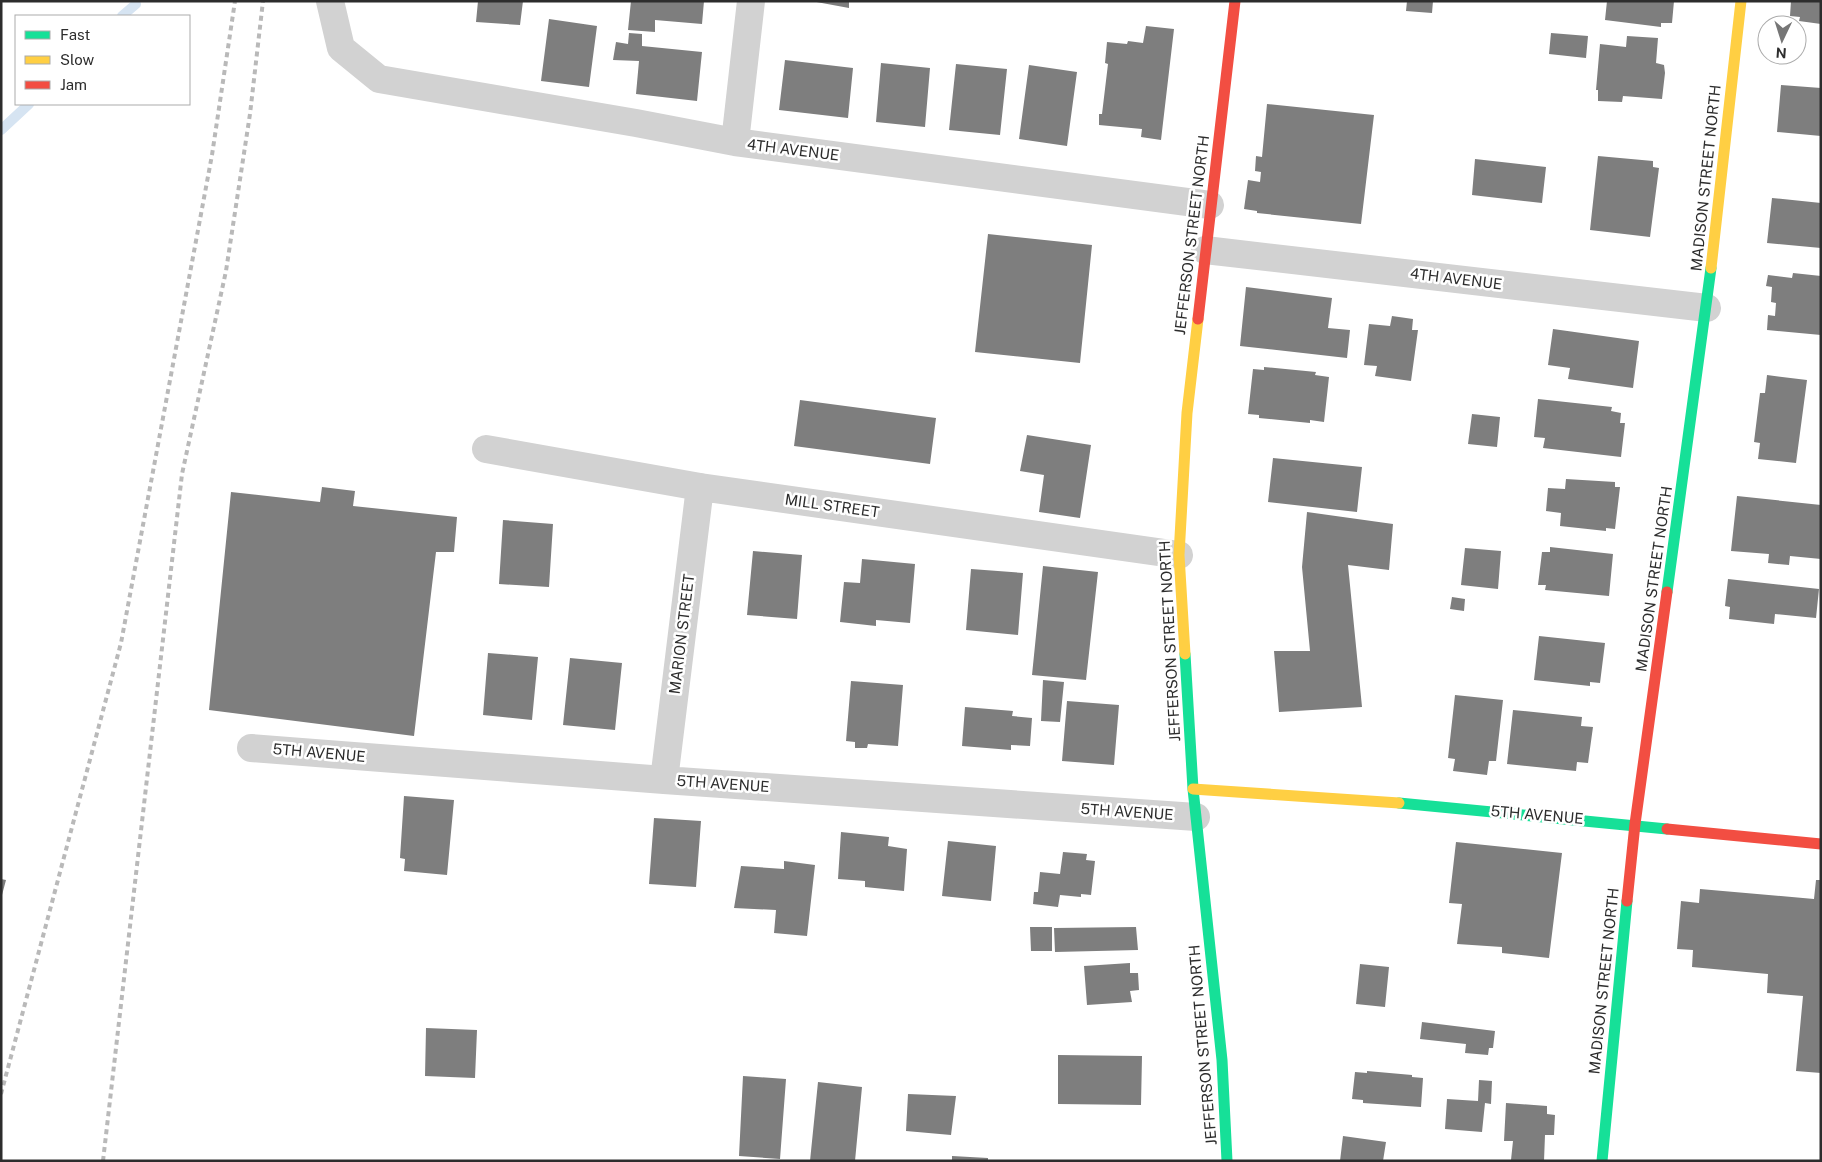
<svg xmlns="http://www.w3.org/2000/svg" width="1822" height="1162" viewBox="0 0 1822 1162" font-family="'Public Sans',sans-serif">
  <rect width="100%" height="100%" fill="#fff"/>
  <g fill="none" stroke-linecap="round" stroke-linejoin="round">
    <path stroke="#d6e4f2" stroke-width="10" d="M 122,16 L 136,4
      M 1,130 L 29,104"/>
  </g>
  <path fill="#7e7e7e" d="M 478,1 L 523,1 L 520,25 L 476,22 Z
    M 631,1 L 704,1 L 702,24 L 655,20 L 655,32 L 628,30 Z
    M 811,1 L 849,1 L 849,8 Z
    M 1407,1 L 1433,1 L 1432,13 L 1406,11 Z
    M 1607,1 L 1674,1 L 1672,23 L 1661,23 L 1661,27 L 1605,20 Z
    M 1791,1 L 1821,1 L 1821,24 L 1799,21 L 1800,17 L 1790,16 Z
    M 549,19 L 597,26 L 589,87 L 541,81 Z
    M 1146,26 L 1174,29 L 1161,140 L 1141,137 L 1142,129 L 1099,125 L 1099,114 L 1102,114 L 1108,64 L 1105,63 L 1107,42 L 1127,44 L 1128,41 L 1143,43 Z
    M 629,33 L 642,34 L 642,46 L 702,52 L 697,101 L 636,94 L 639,61 L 613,60 L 616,42 L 628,44 Z
    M 1551,33 L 1588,36 L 1586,58 L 1549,54 Z
    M 1627,36 L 1658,38 L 1656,63 L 1664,65 L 1665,73 L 1662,99 L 1623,96 L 1622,102 L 1598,101 L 1598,90 L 1596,90 L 1600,44 L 1626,47 Z
    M 785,60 L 853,68 L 848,118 L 779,110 Z
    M 881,63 L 930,68 L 925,127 L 876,122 Z
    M 956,64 L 1007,69 L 1000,135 L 949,130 Z
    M 1029,65 L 1077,72 L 1067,146 L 1019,139 Z
    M 1781,85 L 1821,88 L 1821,136 L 1777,132 Z
    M 1267,104 L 1374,115 L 1361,224 L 1257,213 L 1257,211 L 1244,209 L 1248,180 L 1260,182 L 1261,172 L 1255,171 L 1256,156 L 1262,157 Z
    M 1598,156 L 1653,161 L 1653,167 L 1659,168 L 1650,237 L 1590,230 Z
    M 1475,159 L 1546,167 L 1542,203 L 1472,195 Z
    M 1772,198 L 1821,203 L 1821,248 L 1767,243 Z
    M 988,234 L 1092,245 L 1080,363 L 975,352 Z
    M 1793,273 L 1821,276 L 1821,335 L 1767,330 L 1768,315 L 1775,316 L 1776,303 L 1771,302 L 1772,287 L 1766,286 L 1768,275 L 1792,278 Z
    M 1246,287 L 1332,298 L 1328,328 L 1350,330 L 1347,358 L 1240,346 Z
    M 1392,316 L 1413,319 L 1412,330 L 1418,330 L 1411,381 L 1375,376 L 1377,366 L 1364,365 L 1369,324 L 1390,326 Z
    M 1553,329 L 1639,341 L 1633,388 L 1568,379 L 1570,368 L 1548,365 Z
    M 1264,367 L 1316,372 L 1315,375 L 1329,377 L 1324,422 L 1310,420 L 1310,423 L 1259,418 L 1259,415 L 1248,414 L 1253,369 L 1264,370 Z
    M 1767,375 L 1807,380 L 1796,463 L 1758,459 L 1760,443 L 1754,442 L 1760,393 L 1765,393 Z
    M 1538,399 L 1612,407 L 1611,411 L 1621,413 L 1620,423 L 1625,423 L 1621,457 L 1543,448 L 1545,438 L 1534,437 Z
    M 800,400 L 936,418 L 930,464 L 794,446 Z
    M 1472,414 L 1500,417 L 1497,447 L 1468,444 Z
    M 1027,435 L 1091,445 L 1080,518 L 1039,512 L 1044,475 L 1020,471 Z
    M 1273,458 L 1362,467 L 1357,512 L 1268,502 Z
    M 1566,479 L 1615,482 L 1615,487 L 1620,487 L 1615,529 L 1606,528 L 1606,531 L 1560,526 L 1561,513 L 1546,511 L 1548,488 L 1565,489 Z
    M 322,487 L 355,491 L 353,506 L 457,517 L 454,552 L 436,552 L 414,736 L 209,710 L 231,492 L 320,502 Z
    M 1737,496 L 1821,505 L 1821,559 L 1790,556 L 1789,565 L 1768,563 L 1769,554 L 1731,551 Z
    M 1307,512 L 1393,524 L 1389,570 L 1348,565 L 1362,707 L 1279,712 L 1274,651 L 1310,651 L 1302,567 Z
    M 503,520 L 553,524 L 549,587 L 499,584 Z
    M 1550,547 L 1613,554 L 1609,596 L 1545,590 L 1546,585 L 1538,585 L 1542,552 L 1550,552 Z
    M 1465,548 L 1501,551 L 1498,589 L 1461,585 Z
    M 753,551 L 802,555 L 797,619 L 747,615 Z
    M 862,559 L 915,564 L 910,623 L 876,620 L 876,626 L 840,622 L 844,582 L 860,583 Z
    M 1043,566 L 1098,572 L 1086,680 L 1032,675 Z
    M 971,569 L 1023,573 L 1018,635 L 966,630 Z
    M 1728,579 L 1819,589 L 1816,618 L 1775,614 L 1774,624 L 1729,619 L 1730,607 L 1725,606 Z
    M 1452,597 L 1465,599 L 1464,611 L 1450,609 Z
    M 1539,636 L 1605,643 L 1600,683 L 1590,682 L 1590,686 L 1534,680 Z
    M 488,653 L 538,657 L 532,720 L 483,715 Z
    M 570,658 L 622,663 L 615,730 L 563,725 Z
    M 1043,680 L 1064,682 L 1060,722 L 1041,721 Z
    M 851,681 L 903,685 L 898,746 L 868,744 L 867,748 L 855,748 L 855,742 L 846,741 Z
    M 1455,695 L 1503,700 L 1496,761 L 1489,761 L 1487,775 L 1453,771 L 1455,759 L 1448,758 Z
    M 1067,701 L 1119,705 L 1114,765 L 1062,761 Z
    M 965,707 L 1013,711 L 1012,716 L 1032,718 L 1030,746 L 1011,745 L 1011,750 L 962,746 Z
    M 1513,710 L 1582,717 L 1581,726 L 1593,727 L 1588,763 L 1577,762 L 1576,771 L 1507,764 Z
    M 404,796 L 454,800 L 447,875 L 404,871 L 405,859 L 400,858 Z
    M 654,818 L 701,821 L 696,887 L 649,884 Z
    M 841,832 L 889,837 L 888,846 L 907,849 L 904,891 L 865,887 L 865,881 L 838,879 Z
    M 948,841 L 996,846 L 991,901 L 942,896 Z
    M 1456,842 L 1562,853 L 1549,958 L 1502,953 L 1502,947 L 1457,944 L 1462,904 L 1449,903 Z
    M 1063,852 L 1087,854 L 1086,860 L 1095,861 L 1091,895 L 1081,894 L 1081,897 L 1060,895 L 1058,907 L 1033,904 L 1034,892 L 1038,892 L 1040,872 L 1060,874 Z
    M 784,861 L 815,865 L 807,936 L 774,933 L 776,910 L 734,908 L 741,866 L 784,869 Z
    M 1,879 L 6,880 L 2,895 L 1,895 Z
    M 1816,880 L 1821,880 L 1821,1073 L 1796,1071 L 1803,996 L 1767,993 L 1768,974 L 1692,967 L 1693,950 L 1677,949 L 1681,901 L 1699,903 L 1700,889 L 1814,899 Z
    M 1030,927 L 1052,927 L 1052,951 L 1031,951 Z
    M 1136,927 L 1138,950 L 1055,952 L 1054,928 Z
    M 1130,963 L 1130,973 L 1138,973 L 1139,990 L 1130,991 L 1132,1002 L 1087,1005 L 1084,966 Z
    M 1360,964 L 1389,967 L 1385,1007 L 1356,1004 Z
    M 1422,1022 L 1495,1031 L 1493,1048 L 1489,1048 L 1488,1055 L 1465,1053 L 1466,1044 L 1420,1039 Z
    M 426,1028 L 477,1030 L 475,1078 L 425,1076 Z
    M 1058,1055 L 1142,1056 L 1141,1105 L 1058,1104 Z
    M 1367,1071 L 1412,1075 L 1412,1077 L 1423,1078 L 1421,1107 L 1363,1103 L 1363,1100 L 1352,1099 L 1355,1072 L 1367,1073 Z
    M 743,1076 L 786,1079 L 780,1159 L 739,1156 Z
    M 1479,1080 L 1492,1081 L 1491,1104 L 1485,1103 L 1482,1132 L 1445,1129 L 1447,1099 L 1478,1101 Z
    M 818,1082 L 862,1087 L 855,1161 L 810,1161 Z
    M 908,1094 L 956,1096 L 951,1135 L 906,1131 Z
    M 1506,1103 L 1547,1106 L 1547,1114 L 1555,1115 L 1554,1135 L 1545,1135 L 1544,1161 L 1511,1160 L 1513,1141 L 1504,1141 Z
    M 1343,1136 L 1386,1142 L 1383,1161 L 1340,1161 Z
    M 952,1156 L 988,1158 L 988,1161 L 952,1161 Z"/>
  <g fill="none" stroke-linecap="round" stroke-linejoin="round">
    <path stroke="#d2d2d2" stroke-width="28" d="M 330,1 L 341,48 L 379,79 L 636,123 L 735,142 L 1210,205
      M 735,142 L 751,1
      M 1205,250 L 1707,308
      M 486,449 L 700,487 L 1179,555
      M 251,748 L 664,780 L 1196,817
      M 664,780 L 700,487"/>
    <path stroke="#16e098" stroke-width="11" d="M 1667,592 L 1711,268
      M 1185,654 L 1193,789 L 1222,1060 L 1227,1161
      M 1399,803 L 1667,829
      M 1602,1161 L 1627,901"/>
    <path stroke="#ffcf43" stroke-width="11" d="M 1711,268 L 1741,1
      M 1185,654 L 1179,555 L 1187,413 L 1198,319
      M 1193,789 L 1399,803"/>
    <path stroke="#f24e42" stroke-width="11" d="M 1198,319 L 1235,1
      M 1667,829 L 1821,844
      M 1627,901 L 1635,824 L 1667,592"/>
    <path stroke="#b9b9b9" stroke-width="4" stroke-dasharray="5 4" stroke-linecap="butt" d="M 1,1094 L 121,643 L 212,155 L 235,1
      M 103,1161 L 182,474 L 226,271 L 250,114 L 263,1"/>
  </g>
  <g text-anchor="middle" stroke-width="5" stroke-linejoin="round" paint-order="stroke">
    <g font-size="15" fill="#2d2d2d" stroke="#fff">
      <text transform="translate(793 150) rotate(7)" y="5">4TH AVENUE</text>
      <text transform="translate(1706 178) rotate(-84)" y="5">MADISON STREET NORTH</text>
      <text transform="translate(1192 235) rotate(-83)" y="5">JEFFERSON STREET NORTH</text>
      <text transform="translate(1456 279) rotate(7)" y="5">4TH AVENUE</text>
      <text transform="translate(832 506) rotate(8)" y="5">MILL STREET</text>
      <text transform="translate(1654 579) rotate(-82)" y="5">MADISON STREET NORTH</text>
      <text transform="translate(682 634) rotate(-83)" y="5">MARION STREET</text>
      <text transform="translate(1170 641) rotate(-93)" y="5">JEFFERSON STREET NORTH</text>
      <text transform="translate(319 753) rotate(5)" y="5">5TH AVENUE</text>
      <text transform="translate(723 784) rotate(4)" y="5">5TH AVENUE</text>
      <text transform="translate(1127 812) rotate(4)" y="5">5TH AVENUE</text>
      <text transform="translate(1537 815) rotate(5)" y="5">5TH AVENUE</text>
      <text transform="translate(1604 981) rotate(-84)" y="5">MADISON STREET NORTH</text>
      <text transform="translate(1203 1045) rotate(-95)" y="5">JEFFERSON STREET NORTH</text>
    </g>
  </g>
  <rect width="1822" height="1162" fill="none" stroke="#2d2d2d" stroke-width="5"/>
  <rect x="15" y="15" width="175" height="90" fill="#ffffff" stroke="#ababab"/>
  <rect x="25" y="31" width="25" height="8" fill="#16e098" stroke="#ababab"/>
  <text x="60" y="40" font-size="15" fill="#2d2d2d">Fast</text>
  <rect x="25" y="56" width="25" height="8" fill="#ffcf43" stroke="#ababab"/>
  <text x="60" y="65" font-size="15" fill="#2d2d2d">Slow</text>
  <rect x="25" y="81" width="25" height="8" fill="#f24e42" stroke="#ababab"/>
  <text x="60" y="90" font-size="15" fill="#2d2d2d">Jam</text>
  <g transform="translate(1782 40) rotate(184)"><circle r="24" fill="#ffffff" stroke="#ababab"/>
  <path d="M0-4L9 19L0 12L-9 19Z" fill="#767676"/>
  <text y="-8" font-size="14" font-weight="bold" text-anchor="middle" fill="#2d2d2d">N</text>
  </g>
</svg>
